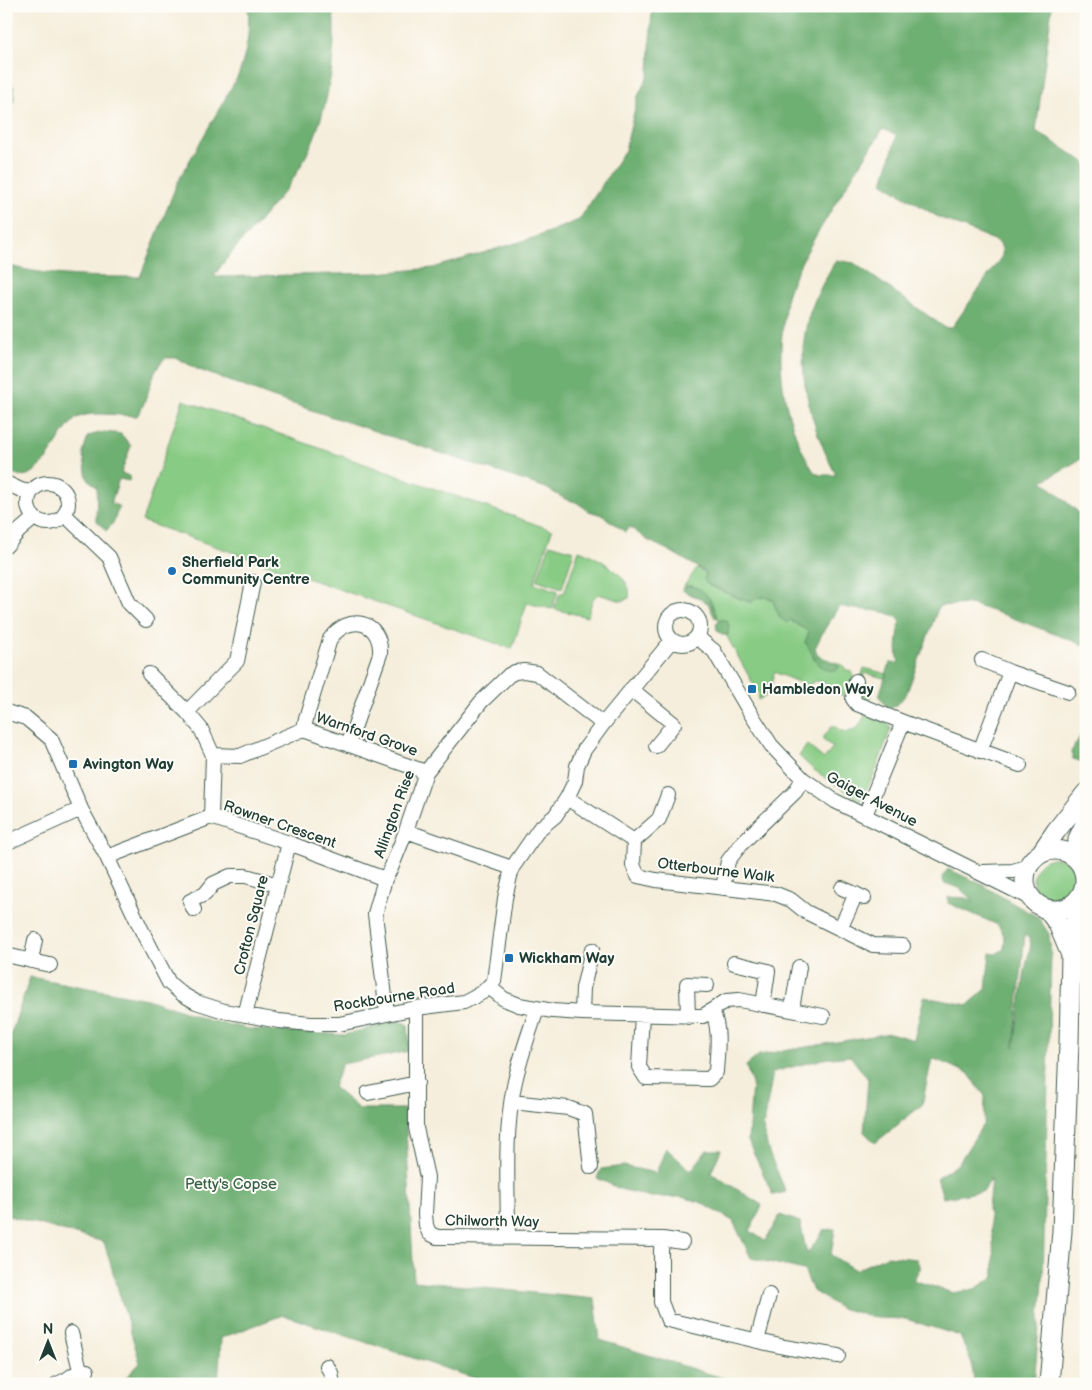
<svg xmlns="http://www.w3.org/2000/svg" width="1092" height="1390" viewBox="0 0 1092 1390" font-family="'Balsamiq Sans',sans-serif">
  <rect width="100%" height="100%" fill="#fdfcf7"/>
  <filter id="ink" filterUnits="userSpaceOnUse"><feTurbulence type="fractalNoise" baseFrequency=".02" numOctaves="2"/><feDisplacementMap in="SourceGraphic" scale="10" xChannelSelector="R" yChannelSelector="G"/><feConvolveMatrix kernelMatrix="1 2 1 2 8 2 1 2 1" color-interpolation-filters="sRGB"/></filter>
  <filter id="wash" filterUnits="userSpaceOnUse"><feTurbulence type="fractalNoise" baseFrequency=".0096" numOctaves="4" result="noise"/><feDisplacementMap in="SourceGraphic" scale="20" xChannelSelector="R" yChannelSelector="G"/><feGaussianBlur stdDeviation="1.12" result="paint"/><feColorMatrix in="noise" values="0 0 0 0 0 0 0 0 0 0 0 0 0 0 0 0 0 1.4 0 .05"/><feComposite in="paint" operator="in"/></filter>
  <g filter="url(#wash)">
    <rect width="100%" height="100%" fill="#f6eedc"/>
    <path fill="#88cb84" stroke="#54845c" d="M 183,400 L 552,530 L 534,583 L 558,591 L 552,609 L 527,603 L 512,649 L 142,521 Z
      M 550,544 L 574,551 L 562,588 L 537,580 Z
      M 579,550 C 596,556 634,577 629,598 L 622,601 L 598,594 L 593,599 L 587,617 L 554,609 L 560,593 L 564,593 Z
      M 697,568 L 706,573 L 714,588 C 724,591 739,601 748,600 C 759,600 760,595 772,599 L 780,618 L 790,620 L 809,632 L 805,642 L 812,651 L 813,658 L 839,668 L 837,663 L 843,665 L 845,669 L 852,672 L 854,676 L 849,693 L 844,696 L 835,692 C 831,685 823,682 815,681 L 813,683 L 803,686 L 798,682 L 774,672 L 770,694 L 758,700 L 759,694 L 756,689 L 726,635 L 727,621 L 718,619 L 710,599 L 693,586 L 684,586 Z
      M 864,668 L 887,674 L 884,678 L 865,673 L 860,692 L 871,695 L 869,699 L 863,701 L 858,697 L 857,690 Z
      M 865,715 L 887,723 L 891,728 L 874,775 L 860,801 L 814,770 L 799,756 L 807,745 L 824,759 L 833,748 L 822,739 L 833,725 C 848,738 858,731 865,715 Z
      M1033 880a22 22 0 1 1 44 0a22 22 0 1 1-44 0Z"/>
    <path fill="#6eaf72" stroke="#467653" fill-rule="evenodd" d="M 248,6 L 333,6 C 338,65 325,130 293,179 C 284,193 272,205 262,218 C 247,237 225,257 214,277 L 378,273 L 433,268 L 536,237 L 579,220 L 625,150 L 638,96 L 649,74 L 652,6 L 1052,6 L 1036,131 L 1086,163 L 1086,456 L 1043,481 L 1086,519 L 1086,646 L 1005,615 L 970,604 L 939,606 L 906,695 L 894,707 L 890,708 L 886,706 L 879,696 L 890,663 L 899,663 C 895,649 899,634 900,619 C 885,609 872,611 854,609 C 849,608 844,607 839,606 L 823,632 L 815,648 L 818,656 L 837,663 L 839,668 L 835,671 C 817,672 814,654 805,642 L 809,632 L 790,620 L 787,623 L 780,618 L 772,599 C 763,596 758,596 751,603 L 707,584 L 704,580 L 706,572 L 668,550 L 647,540 L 630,527 L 625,532 L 602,515 L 589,511 L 576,502 L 565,499 L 546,488 L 272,397 L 197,369 L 177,358 L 165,358 C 149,373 150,399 137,416 C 123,416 91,411 79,417 C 55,430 45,492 6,472 L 6,265 C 49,277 96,277 140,277 L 178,181 L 238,76 C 247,53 250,31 248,6 ZM 883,129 L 897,135 L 883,183 L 938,217 L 994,240 C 1001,244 1003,247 1002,256 L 953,326 L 949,328 L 944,327 L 854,263 L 836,260 C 825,279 814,298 808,319 C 794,371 812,429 836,475 L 820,475 L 814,472 C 786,427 775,372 784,319 C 785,311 785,301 788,293 C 796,270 808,249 820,229 C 840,195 862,162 883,129 Z
      M 6,77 C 21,88 11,110 6,124 Z
      M 104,432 L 121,434 L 131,446 L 121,473 L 130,476 L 129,481 L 119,479 L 111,503 L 120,507 L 117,512 L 114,522 L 106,531 L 96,520 L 97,488 L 87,478 L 83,453 L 88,436 Z
      M 693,586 C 709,592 711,602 717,617 L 715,618 L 708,603 L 682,590 L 684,587 Z
      M 721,619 L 727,621 L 729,625 L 728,635 L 722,635 L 717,630 L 716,623 Z
      M 1083,731 L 1086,731 L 1086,763 L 1073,759 L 1071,752 Z
      M 948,869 L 979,883 L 1021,908 L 1038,917 L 1049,934 L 1051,954 L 1043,1282 L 1034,1384 L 974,1384 L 972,1363 L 960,1336 L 906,1319 L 878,1318 L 840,1308 L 813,1291 L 804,1270 L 751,1258 L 733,1221 L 700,1202 L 681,1197 L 651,1197 L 620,1189 L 597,1178 L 601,1169 L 624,1166 L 656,1173 L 666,1148 L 691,1171 L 707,1150 L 721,1150 L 711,1173 L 762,1205 L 750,1231 L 765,1241 L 780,1215 L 800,1222 L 807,1254 L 824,1230 L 835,1229 L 831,1255 L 855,1270 L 887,1256 L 917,1259 L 920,1269 L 913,1280 L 953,1293 L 975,1289 L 994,1277 L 993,1239 L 988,1209 L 991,1178 L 984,1191 L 943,1198 L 937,1177 L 958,1164 L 984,1123 L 985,1096 L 968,1073 L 932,1058 L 922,1105 L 875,1143 L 864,1132 L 868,1079 L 850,1056 L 823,1059 L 773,1072 L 763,1128 L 769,1153 L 786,1192 L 773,1195 L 748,1141 L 752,1084 L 746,1066 L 759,1055 L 890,1033 L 914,1040 L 924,997 L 968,1005 L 986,989 L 990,953 L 996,954 L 1004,949 L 1005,937 L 998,925 L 948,903 L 948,897 L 966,898 L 975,902 L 959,888 L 944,883 L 942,877 ZM 1025,933 L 1029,938 L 1031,944 L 1025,970 L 1014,1047 Z
      M 30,977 L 147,999 L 208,1020 L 249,1029 L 344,1035 L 399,1020 L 408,1025 L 410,1051 L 342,1064 L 333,1087 L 359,1109 L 405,1109 L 414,1281 L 595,1299 L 600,1340 L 742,1384 L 630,1384 L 605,1378 L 604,1384 L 492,1384 L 283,1315 L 221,1338 L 218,1384 L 120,1384 L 140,1363 L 104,1242 L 6,1215 L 6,1049 Z"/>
  </g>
  <g filter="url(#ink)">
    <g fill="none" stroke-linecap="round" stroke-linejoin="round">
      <defs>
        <path id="minor" d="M28 503a20 20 0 1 1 40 0a20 20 0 1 1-40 0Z
          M 6,483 L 21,490 L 30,492
          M 65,515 L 109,557 L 129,603 L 146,620
          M 6,546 L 19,531 L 33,519
          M666 627a17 17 0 1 1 34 0a17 17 0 1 1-34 0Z
          M 697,637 L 714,651 L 751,714 L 771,745 L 803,779 L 835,801 L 1032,899
          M 982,660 L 1010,672 L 1068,692
          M 149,674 L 187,712 L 201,729 L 213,755 L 211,817
          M 856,681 L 853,699 L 857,704 L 903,722 L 865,815
          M 631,689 L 674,724 L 656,746
          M 6,712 L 26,718 L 51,739 L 81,809 L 107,857 L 144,935 L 169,983 L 182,994 L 196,1002 L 224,1011 L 279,1021 L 311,1024 L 339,1024 L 416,1008 L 464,1002 L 483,992 L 494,981 L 505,898 L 512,868 L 539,829 L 555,816 L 567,798 L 575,781 L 577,766 L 584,750 L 603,724 L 672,640
          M 187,712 L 237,661 L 253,582
          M 903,722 L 1020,765
          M 304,729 L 306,719 L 330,639 C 348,613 382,620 380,654 L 348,745
          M 980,751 L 1010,672
          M 213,755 L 240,756 L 304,729 L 426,772
          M 668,795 L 659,819 L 634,841 L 633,865 L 638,876 L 656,880 L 776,894 L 791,900 L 806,912 L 873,945 L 903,946
          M 567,798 L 634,841
          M 406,831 L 512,868
          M 6,843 L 81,809
          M 107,857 L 211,817 L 289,843 L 385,879
          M 983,872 L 1013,871 L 1028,866
          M 723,888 L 728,861 L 741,844 L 795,792 L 803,779
          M 842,888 L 864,898
          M 194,910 L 190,901 L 205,894 L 213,884 L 230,876 L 246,876 L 278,885
          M 840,929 L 856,894
          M 6,955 L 50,965
          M 31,961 L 35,940
          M 734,963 L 768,971 L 763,1005
          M 489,987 L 504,999 L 519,1005 L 553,1011 L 582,1013 L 703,1016 L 726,1001 L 739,1000 L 823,1016
          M 416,1008 L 416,1128 L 427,1177 L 425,1214 L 426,1225 L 429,1233 L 437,1237 L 447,1237 L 663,1239 L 682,1242
          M 792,1009 L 799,967
          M 387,1013 L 375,914 L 385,879 L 392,866 L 406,831 L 426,772 L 481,702 L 509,675 L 515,672 L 524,671 L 537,673 L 603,724
          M 582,1013 L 583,988 L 592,950
          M 245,1015 L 289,843
          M 642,1015 L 639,1067 L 646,1078 L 709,1079 L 716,1072 C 717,1052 721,1029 712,1011
          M 688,1017 L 687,984 L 707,985
          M 368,1093 L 417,1083
          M 512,1102 L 568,1108 L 585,1114 L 591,1167
          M 508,1237 C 508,1187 504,1135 514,1086 C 519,1060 529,1034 537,1009
          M 663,1239 L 661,1250 L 661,1302 L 668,1320 L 784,1347 L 838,1356
          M 71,1333 L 80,1370
          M 757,1341 L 769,1295
          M 327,1366 L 331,1373 L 333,1384
          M 57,1384 L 66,1380 L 80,1370 L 87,1371"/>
        <path id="highway" d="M1025 880a30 30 0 1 1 60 0a30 30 0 1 1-60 0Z
          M 1041,853 L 1056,831 L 1086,793
          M 1077,859 L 1078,839 L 1086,822
          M 1047,909 L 1058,924 L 1071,955
          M 1049,1384 L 1062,1231 L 1069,1043 L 1071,955 L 1078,901"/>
      </defs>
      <use href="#minor" stroke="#3f584d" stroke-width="16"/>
      <use href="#highway" stroke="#3f584d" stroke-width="21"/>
      <use href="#minor" stroke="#fff" stroke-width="14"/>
      <use href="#highway" stroke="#fff" stroke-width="19"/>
    </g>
  </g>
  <g fill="#1f6fb2" stroke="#fdfcf7" stroke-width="2">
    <circle cx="172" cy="571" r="5"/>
    <rect x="747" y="684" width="10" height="10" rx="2.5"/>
    <rect x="68" y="759" width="10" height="10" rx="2.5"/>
    <rect x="504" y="953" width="10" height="10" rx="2.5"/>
  </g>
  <g text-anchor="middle" stroke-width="4" stroke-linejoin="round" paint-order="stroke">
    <g font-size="15" font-weight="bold" fill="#1f3d34" stroke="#fdfcf7" text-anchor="start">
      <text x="182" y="567">Sherfield Park<tspan x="182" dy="17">Community Centre</tspan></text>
      <text x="762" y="694">Hambledon Way</text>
      <text x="83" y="769">Avington Way</text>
      <text x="519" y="963">Wickham Way</text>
    </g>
    <g font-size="15" fill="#1f3d34" stroke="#fdfcf7">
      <text transform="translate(367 734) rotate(19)" y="5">Warnford Grove</text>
      <text transform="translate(872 799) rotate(28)" y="5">Gaiger Avenue</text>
      <text transform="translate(394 814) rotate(-70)" y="5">Allington Rise</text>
      <text transform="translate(280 824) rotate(19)" y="5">Rowner Crescent</text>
      <text transform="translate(716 870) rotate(7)" y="5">Otterbourne Walk</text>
      <text transform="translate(251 925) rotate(-76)" y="5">Crofton Square</text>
      <text transform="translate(394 997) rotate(-9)" y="5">Rockbourne Road</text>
      <text transform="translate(492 1221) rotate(1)" y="5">Chilworth Way</text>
    </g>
    <g font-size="15" fill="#396048" stroke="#fdfcf7">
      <text x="231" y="1189">Petty's Copse</text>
    </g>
  </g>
  <rect width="1092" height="1390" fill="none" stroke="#fdfcf7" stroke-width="25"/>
  <g transform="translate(48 1342)" stroke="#fdfcf7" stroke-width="4" paint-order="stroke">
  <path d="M0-4L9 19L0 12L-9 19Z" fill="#1f3d34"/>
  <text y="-8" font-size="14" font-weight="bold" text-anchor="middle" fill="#1f3d34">N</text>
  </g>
</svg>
